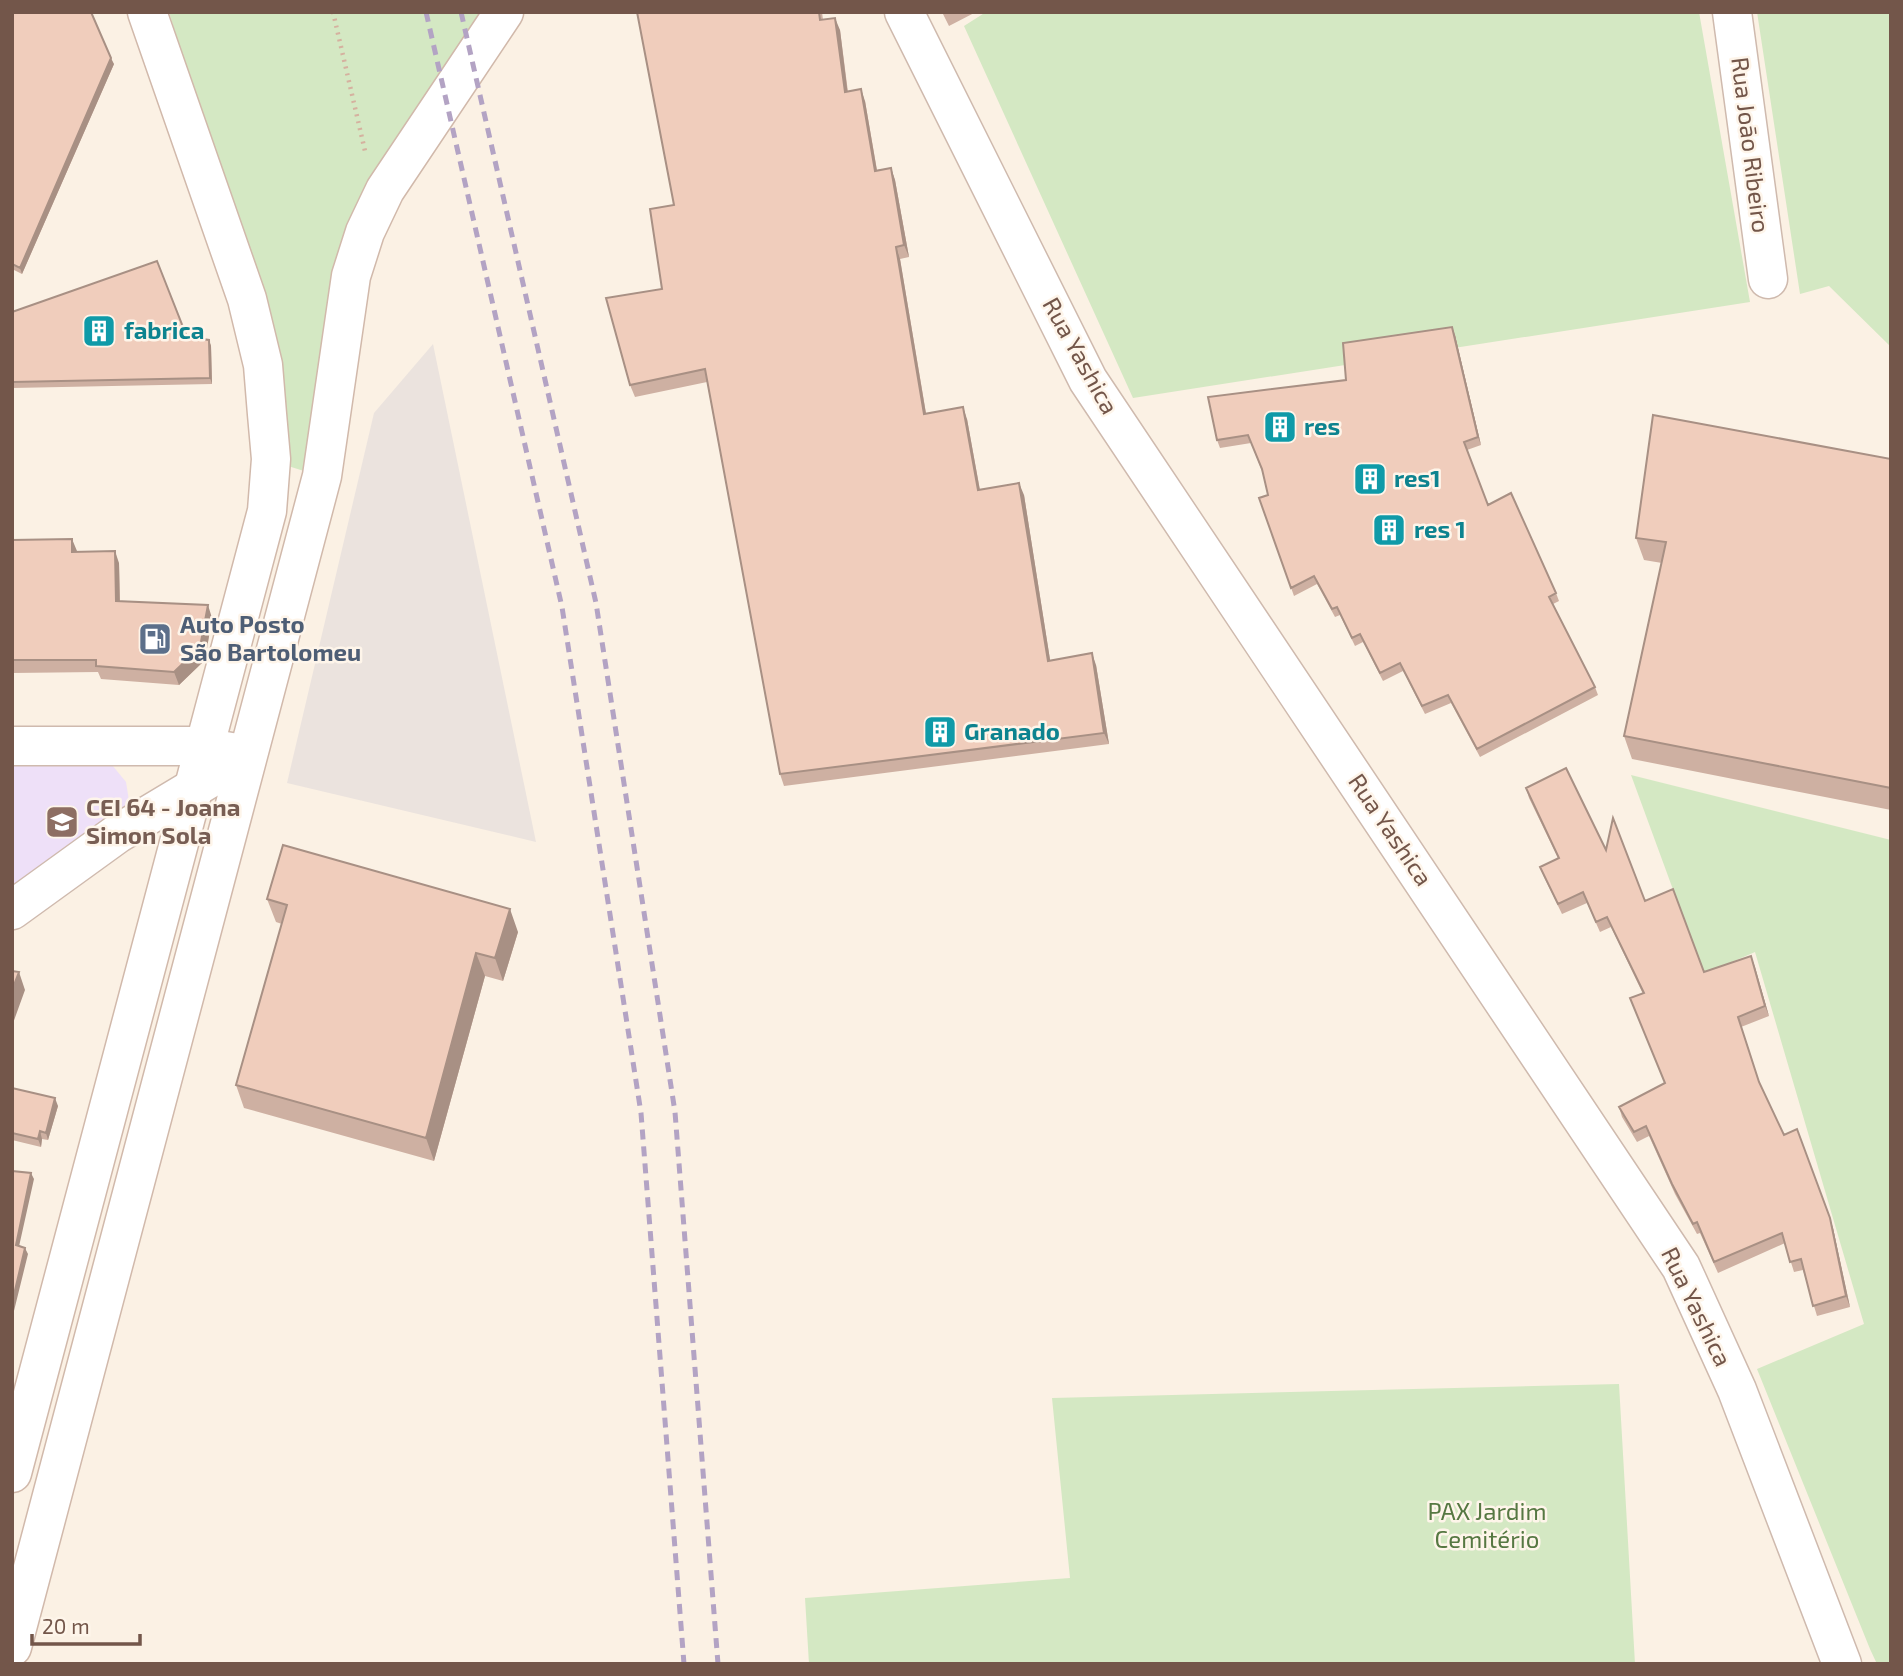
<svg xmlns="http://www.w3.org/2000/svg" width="1903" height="1676" viewBox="0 0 1903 1676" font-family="'Exo 2',sans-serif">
  <rect width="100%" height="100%" fill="#fbf1e4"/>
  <path fill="#ebe3de" d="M 433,344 L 536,842 L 287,783 L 374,413 Z"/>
  <path fill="#eee0f8" d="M 12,763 L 112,765 L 126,782 L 129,801 L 124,813 L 12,894 Z"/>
  <path fill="#d4e8c3" d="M 169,12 L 486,12 L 371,179 L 347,227 L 304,471 L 288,466 L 200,114 Z
    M 986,12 L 1699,12 L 1750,302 L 1133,398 L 964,26 Z
    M 1757,12 L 1891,12 L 1891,347 L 1829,286 L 1800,294 Z
    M 1631,775 L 1891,840 L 1891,1664 L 1877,1664 L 1870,1649 L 1757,1369 L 1864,1324 L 1755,952 L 1704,974 Z
    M 1619,1384 L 1635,1664 L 809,1664 L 805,1598 L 1070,1578 L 1052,1398 Z"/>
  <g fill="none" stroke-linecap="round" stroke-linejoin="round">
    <defs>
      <path id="street" d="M 904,12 L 1088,380 L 1681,1267 L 1737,1390 L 1842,1664
        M 1732,12 L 1768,279
        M 12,746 L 195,746 L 237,753
        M 12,910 L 117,834 L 247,756"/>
      <path id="secondary" d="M 12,1473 L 267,511 L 271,459 L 267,414 L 263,365 L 247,299 L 147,12
        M 12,1647 L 322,476 L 351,276 L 365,232 L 385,190 L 504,12"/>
    </defs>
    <use href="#street" stroke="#cfbaae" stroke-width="41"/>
    <use href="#secondary" stroke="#d1b9ab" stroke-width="41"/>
    <path stroke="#d5b19f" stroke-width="4.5" stroke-dasharray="2 5" stroke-linecap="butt" d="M 333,12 L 365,151"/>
    <use href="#street" stroke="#fff" stroke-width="38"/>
    <use href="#secondary" stroke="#fff" stroke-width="38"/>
    <path stroke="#b3a3c4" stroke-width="5" stroke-dasharray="10 7" stroke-linecap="butt" d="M 426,12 L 562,607 L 641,1113 L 684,1664
      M 461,12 L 596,603 L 675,1112 L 718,1664"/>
  </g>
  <path fill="#ceb0a2" d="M 12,12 L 114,64 L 22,274 L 12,269 Z
    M 822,12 L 823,20 L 840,30 L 848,92 L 865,101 L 877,170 L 891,168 L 895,180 L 909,257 L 900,259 L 926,413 L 967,419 L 980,490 L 1024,495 L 1050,660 L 1096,665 L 1109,744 L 784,786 L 780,774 L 707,382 L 635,397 L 630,385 L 662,289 L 674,205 Z
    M 942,12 L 976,12 L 949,26 Z
    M 12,312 L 209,340 L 211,346 L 212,384 L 12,388 Z
    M 1455,335 L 1481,445 L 1467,450 L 1488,505 L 1556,593 L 1559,601 L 1553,604 L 1595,687 L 1598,695 L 1480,757 L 1451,703 L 1425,714 L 1403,671 L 1383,681 L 1363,642 L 1355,646 L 1340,615 L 1335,617 L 1317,584 L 1294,596 L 1259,498 L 1268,495 L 1262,471 L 1251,443 L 1220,448 L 1217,440 Z
    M 1891,459 L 1891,810 L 1632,759 L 1624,736 L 1662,563 L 1644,560 L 1636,538 Z
    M 12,540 L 77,552 L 119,563 L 120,601 L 212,618 L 205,660 L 179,685 L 101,679 L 98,672 L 12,673 Z
    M 1526,788 L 1606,850 L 1645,901 L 1704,972 L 1751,956 L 1769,1016 L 1741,1027 L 1760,1085 L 1784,1135 L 1833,1228 L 1850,1307 L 1817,1316 L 1803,1270 L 1794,1272 L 1785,1243 L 1718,1273 L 1700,1233 L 1697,1234 L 1675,1194 L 1649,1136 L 1637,1142 L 1622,1117 L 1619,1107 L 1665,1083 L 1643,994 L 1611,927 L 1600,932 L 1587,903 L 1562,914 L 1544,877 L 1540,867 L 1558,858 L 1529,798 Z
    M 267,899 L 518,932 L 503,981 L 485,976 L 434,1161 L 244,1108 L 236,1085 L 282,924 L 276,922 Z
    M 12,1088 L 58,1106 L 48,1140 L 42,1139 L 41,1147 L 12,1140 Z"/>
  <path fill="#a89084" d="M 835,18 L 840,30 L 849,104 L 845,92 Z
    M 111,58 L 114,64 L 22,274 L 20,268 Z
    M 861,89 L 865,101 L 879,183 L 875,171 Z
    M 891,168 L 895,180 L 909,257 L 904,245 Z
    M 896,247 L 900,259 L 928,426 L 924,414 Z
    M 1452,327 L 1455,335 L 1481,445 L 1478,437 Z
    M 209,340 L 211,346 L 212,384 L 210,378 Z
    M 963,407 L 967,419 L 982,502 L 978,490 Z
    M 1019,483 L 1024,495 L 1052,672 L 1048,661 Z
    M 72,539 L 77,551 L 72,552 Z
    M 115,551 L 119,563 L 120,614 L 116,601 Z
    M 208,605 L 212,618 L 205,660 L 179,685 L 174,672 Z
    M 1092,653 L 1096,665 L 1109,744 L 1104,733 Z
    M 510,909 L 518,932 L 503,981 L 495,958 Z
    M 476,953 L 485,976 L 434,1161 L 426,1138 Z
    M 1751,956 L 1755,967 L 1769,1016 L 1765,1006 Z
    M 19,972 L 25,990 L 12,1026 L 12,990 Z
    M 55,1098 L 58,1106 L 48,1140 L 46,1133 Z
    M 40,1131 L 42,1139 L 41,1147 L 38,1139 Z
    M 31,1173 L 34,1179 L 18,1251 L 16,1245 Z
    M 1830,1218 L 1833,1228 L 1850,1307 L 1846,1296 Z
    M 25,1248 L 28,1254 L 12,1319 L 12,1303 Z"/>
  <path fill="#f0cdbc" stroke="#a89084" stroke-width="2" d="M 12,12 L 91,12 L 111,58 L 20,268 L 12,264 Z
    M 637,12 L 819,12 L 820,20 L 835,18 L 845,92 L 861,89 L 875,171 L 891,168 L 904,245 L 896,247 L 924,414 L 963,407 L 978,490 L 1019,483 L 1048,661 L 1092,653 L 1104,733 L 780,774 L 705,369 L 630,385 L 606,298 L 662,289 L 650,209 L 674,205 Z
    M 157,261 L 187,337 L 209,340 L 210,378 L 12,382 L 12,312 Z
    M 1452,327 L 1478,437 L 1464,442 L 1488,505 L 1511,493 L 1556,593 L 1549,597 L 1595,687 L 1477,749 L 1448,695 L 1422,706 L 1400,663 L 1380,673 L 1360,634 L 1352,638 L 1337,607 L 1332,609 L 1314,576 L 1291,588 L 1259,498 L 1268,495 L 1262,469 L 1248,435 L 1217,440 L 1208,397 L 1346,380 L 1343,343 Z
    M 1653,415 L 1891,459 L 1891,788 L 1624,736 L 1666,542 L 1636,538 Z
    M 72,539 L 72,552 L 115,551 L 116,601 L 208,605 L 200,647 L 174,672 L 96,666 L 96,660 L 12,660 L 12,540 Z
    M 1566,768 L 1606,850 L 1613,818 L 1645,901 L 1673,889 L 1704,972 L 1751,956 L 1765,1006 L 1738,1017 L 1759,1082 L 1784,1135 L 1797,1129 L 1830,1218 L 1846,1296 L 1813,1306 L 1801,1259 L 1790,1262 L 1782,1233 L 1714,1262 L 1697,1222 L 1693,1224 L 1672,1184 L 1646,1126 L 1634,1132 L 1619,1107 L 1665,1083 L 1630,998 L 1644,993 L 1607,917 L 1596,922 L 1583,892 L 1558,904 L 1540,867 L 1559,858 L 1526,788 Z
    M 283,845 L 510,909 L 495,958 L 476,953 L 426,1138 L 236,1085 L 287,905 L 267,899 Z
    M 12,971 L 19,972 L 12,990 Z
    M 12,1088 L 55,1098 L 46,1133 L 40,1131 L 38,1139 L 12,1133 Z
    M 12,1171 L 31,1173 L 16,1245 L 25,1248 L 12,1303 Z"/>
  <defs>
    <symbol id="building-square" viewBox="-11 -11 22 22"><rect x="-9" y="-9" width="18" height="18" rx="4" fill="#0f9aa8" stroke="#fef5ea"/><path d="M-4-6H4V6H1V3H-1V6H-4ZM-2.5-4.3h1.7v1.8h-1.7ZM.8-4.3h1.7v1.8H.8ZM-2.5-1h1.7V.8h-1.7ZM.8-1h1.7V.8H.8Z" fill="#fff"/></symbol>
    <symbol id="fuel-square" viewBox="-11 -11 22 22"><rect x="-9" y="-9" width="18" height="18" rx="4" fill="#5c6f8a" stroke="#fef5ea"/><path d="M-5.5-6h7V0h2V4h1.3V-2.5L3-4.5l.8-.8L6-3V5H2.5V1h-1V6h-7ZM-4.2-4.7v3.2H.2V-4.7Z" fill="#fff"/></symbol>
    <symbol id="school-square" viewBox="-11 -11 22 22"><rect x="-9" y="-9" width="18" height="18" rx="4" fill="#8d6e63" stroke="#fef5ea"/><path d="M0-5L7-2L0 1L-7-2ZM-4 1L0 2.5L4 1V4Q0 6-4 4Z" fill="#fff"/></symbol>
  </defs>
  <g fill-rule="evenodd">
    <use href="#building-square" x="80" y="312" width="38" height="38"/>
    <use href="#building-square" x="1261" y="408" width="38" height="38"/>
    <use href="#building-square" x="1351" y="460" width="38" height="38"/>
    <use href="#building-square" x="1370" y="511" width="38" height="38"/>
    <use href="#fuel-square" x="136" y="620" width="38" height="38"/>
    <use href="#building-square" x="921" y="713" width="38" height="38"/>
    <use href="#school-square" x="43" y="803" width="38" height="38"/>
  </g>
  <g text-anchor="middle" stroke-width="5" stroke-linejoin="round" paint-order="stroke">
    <g font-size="24" fill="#73564a" stroke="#fef5ea">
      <text transform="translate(1750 145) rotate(83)" y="8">Rua Joāo Ribeiro</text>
      <text transform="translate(1080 356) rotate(61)" y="8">Rua Yashica</text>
      <text transform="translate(1390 830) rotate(56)" y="8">Rua Yashica</text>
      <text transform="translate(1696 1307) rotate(64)" y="8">Rua Yashica</text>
    </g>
    <g font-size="24" font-weight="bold" fill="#0d838f" stroke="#fef5ea" text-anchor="start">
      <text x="124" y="339">fabrica</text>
      <text x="1304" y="435">res</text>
      <text x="1394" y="487">res1</text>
      <text x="1414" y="538">res 1</text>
      <text x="964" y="740">Granado</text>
    </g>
    <g font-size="24" font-weight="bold" fill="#4e5e75" stroke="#fef5ea" text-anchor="start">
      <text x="180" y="633">Auto Posto<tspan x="180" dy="28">São Bartolomeu</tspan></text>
    </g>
    <g font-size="24" font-weight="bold" fill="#785e54" stroke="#fef5ea" text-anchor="start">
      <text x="86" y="816">CEI 64 - Joana<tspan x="86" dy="28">Simon Sola</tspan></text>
    </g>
    <g font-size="24" fill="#567842" stroke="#fef5ea">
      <text x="1487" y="1520">PAX Jardim<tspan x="1487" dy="28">Cemitério</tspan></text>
    </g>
  </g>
  <rect width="1903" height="1676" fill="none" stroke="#73564a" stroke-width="28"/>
  <path d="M32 1634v10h108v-10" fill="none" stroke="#73564a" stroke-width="3.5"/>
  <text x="42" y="1634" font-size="21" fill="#73564a" stroke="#fef5ea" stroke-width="5" paint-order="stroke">20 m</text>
</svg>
